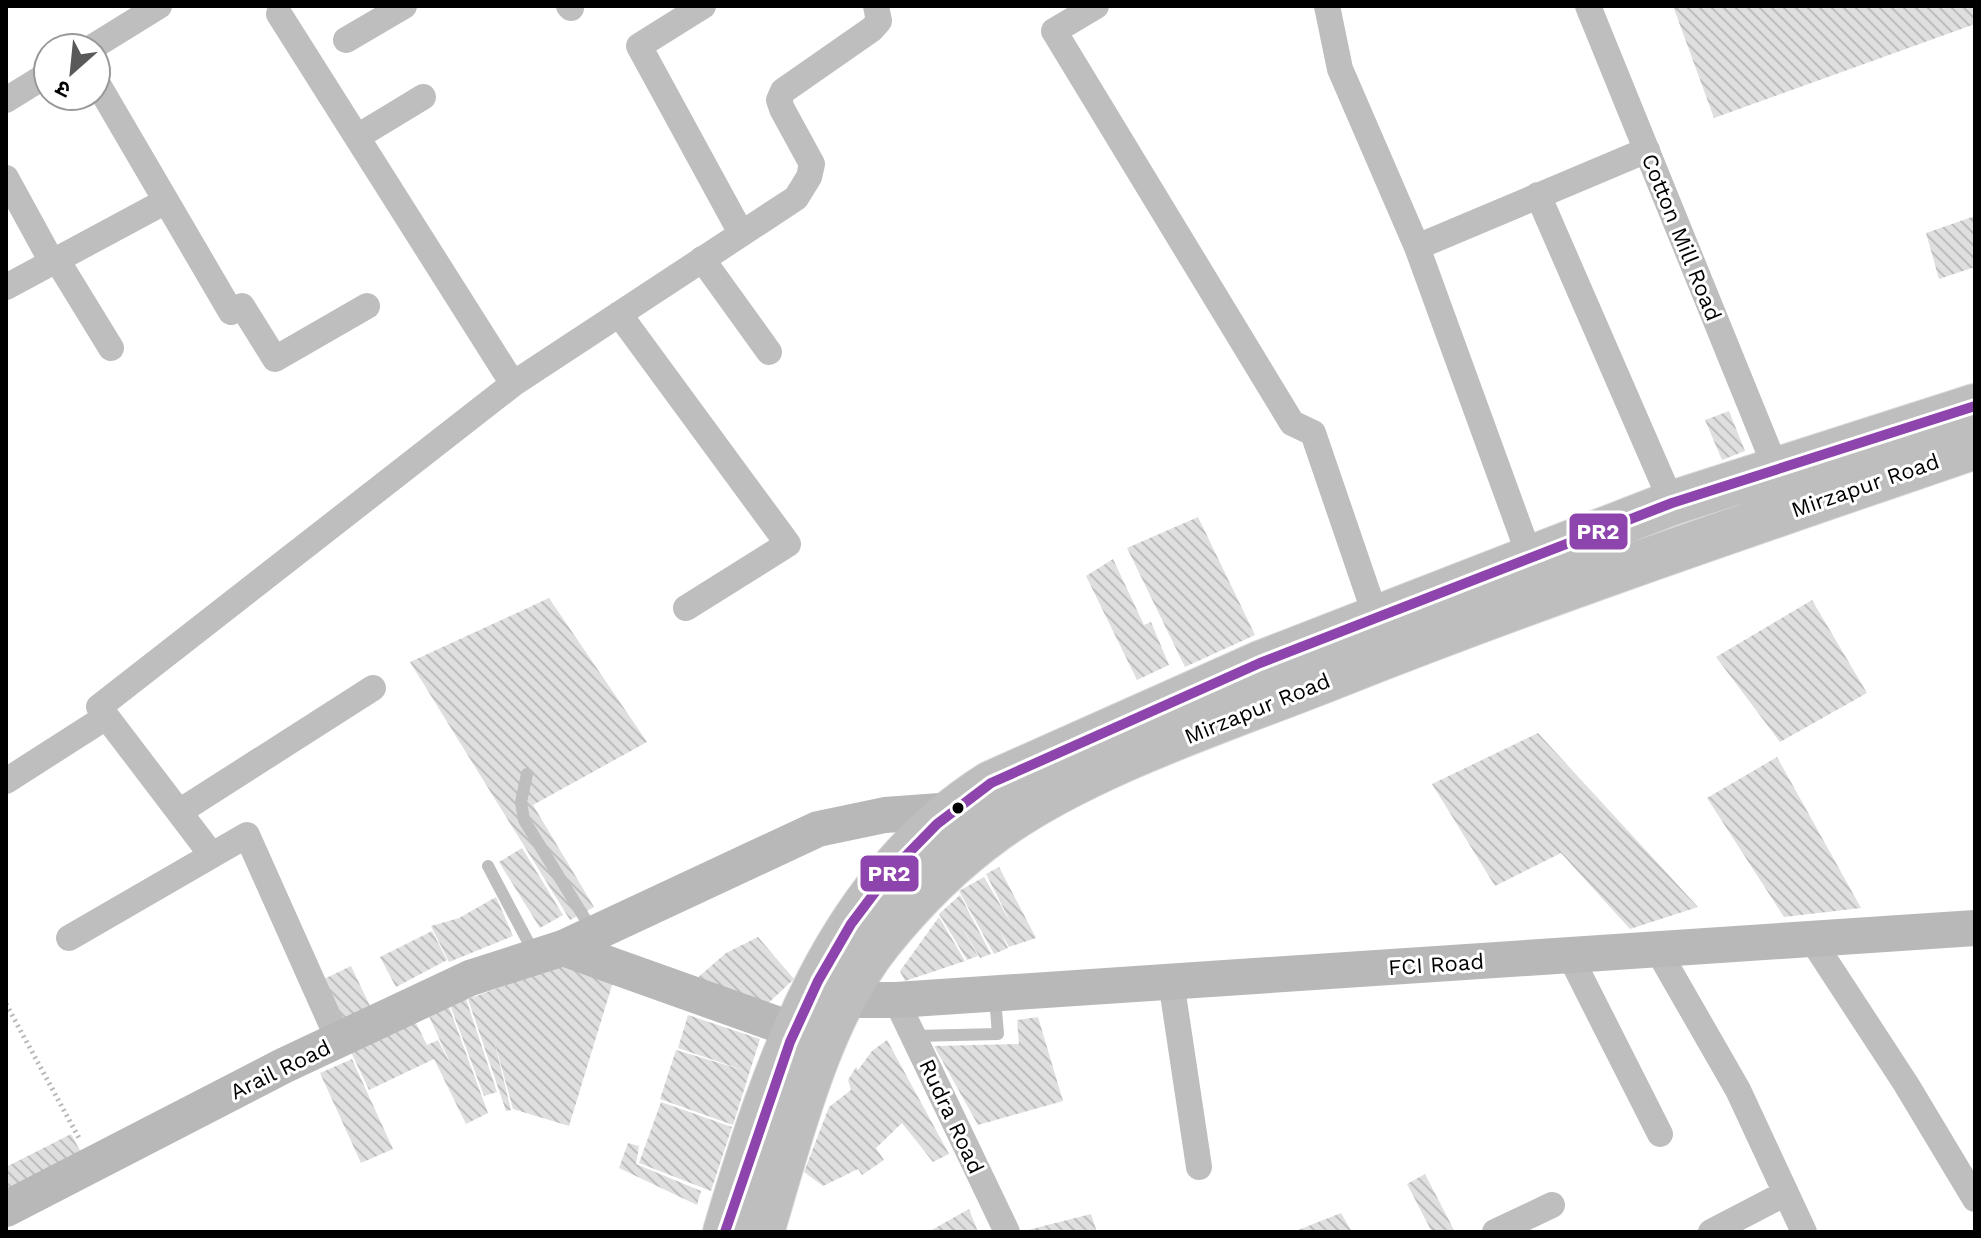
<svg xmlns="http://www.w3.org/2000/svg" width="1981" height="1238" viewBox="0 0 1981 1238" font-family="'Work Sans','Noto Sans Devanagari',sans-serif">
  <defs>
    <pattern id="building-back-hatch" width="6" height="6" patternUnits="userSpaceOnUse" patternTransform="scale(2)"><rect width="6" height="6" fill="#dfdfdf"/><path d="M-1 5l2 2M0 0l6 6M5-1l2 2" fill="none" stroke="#bebebe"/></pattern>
  </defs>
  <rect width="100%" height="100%" fill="#fff"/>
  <path fill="url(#building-back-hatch)" d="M 1673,6 L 1975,6 L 1975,24 L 1714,118 Z
    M 1975,216 L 1975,267 L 1939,279 L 1926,233 Z
    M 1729,411 L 1745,451 L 1722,460 L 1705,420 Z
    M 1198,517 L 1255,635 L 1185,667 L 1127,548 Z
    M 1113,559 L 1144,625 L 1151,622 L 1169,665 L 1137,680 L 1086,576 Z
    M 549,598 L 647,742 L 533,805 L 594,907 L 570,920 L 410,662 Z
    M 1812,600 L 1867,693 L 1780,742 L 1716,657 Z
    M 1538,733 L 1698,907 L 1630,929 L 1561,853 L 1495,886 L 1432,784 Z
    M 1777,757 L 1861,908 L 1784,917 L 1707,798 Z
    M 522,848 L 563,915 L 540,928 L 499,862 Z
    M 999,867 L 1036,938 L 1009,947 L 999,929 L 1008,948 L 994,954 L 959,891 L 984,877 L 1011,923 L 986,874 Z
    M 960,895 L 991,954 L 980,958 L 958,920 L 978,956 L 967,960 L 939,914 Z
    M 496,897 L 513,936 L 449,962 L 431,926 L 459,918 Z
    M 939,917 L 965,961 L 905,981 L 900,971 Z
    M 432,931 L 447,960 L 396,987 L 380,957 Z
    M 758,937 L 794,979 L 762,1009 L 688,986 L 726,953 Z
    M 351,966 L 371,1008 L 340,1023 L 320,981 Z
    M 559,966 L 613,982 L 569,1126 L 513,1109 L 494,1040 L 511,1110 L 506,1111 L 468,999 Z
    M 466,999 L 497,1092 L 484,1096 L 450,1005 Z
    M 449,1007 L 488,1113 L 466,1124 L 434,1059 L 369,1090 L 351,1052 L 415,1021 L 427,1045 L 438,1040 L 453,1069 L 428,1014 Z
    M 688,1015 L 760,1039 L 733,1125 L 660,1099 L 676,1050 L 746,1071 L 678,1048 Z
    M 1038,1017 L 1063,1101 L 978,1125 L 934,1046 L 1019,1044 L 1017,1020 Z
    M 887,1040 L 949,1154 L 933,1162 L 902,1123 L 876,1148 L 884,1160 L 862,1175 L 858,1169 L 823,1186 L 804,1172 L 829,1107 L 851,1090 L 848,1080 L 856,1067 L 858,1070 L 872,1051 Z
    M 352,1059 L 393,1149 L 361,1163 L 320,1073 Z
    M 661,1102 L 732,1127 L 711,1191 L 639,1163 Z
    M 71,1134 L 82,1154 L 6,1192 L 6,1167 Z
    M 628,1143 L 639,1146 L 636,1164 L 701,1191 L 697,1205 L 619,1168 Z
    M 1425,1174 L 1455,1232 L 1432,1232 L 1407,1184 Z
    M 969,1209 L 978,1232 L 928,1232 Z
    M 1341,1213 L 1352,1232 L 1293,1232 Z
    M 1091,1214 L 1097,1232 L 1024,1232 L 1024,1231 Z"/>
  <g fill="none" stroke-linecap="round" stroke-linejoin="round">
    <defs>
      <path id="highway" d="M 725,1232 C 775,1064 835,881 991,783 L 1260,663 L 1672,503 L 1975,406
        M 762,1232 C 790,1139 819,1018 880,942 C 913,901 953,861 996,830 C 1089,763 1232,718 1339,675 C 1548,592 1762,520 1975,447"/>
    </defs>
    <use href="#highway" stroke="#dbdbdb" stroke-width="46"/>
    <path stroke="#b9b9b9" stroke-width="5" stroke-dasharray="2 4" stroke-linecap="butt" d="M 6,1004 L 79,1138"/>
    <path stroke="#bebebe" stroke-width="12" d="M 527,774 L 521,802 L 524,820 L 592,930
      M 488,866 L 534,953
      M 914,1036 L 998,1034 L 995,998"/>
    <path stroke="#bebebe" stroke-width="26" d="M 569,6 L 571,8
      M 703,6 L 639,46 L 741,233
      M 1096,6 L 1054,31 L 1292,423 L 1313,433 L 1376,617
      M 1327,6 L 1340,69 L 1417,247 L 1531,560
      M 1588,6 L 1781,481
      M 279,14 L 513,384
      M 346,40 L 404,6
      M 91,48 L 159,6
      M 96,81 L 231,312 L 242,306 L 275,359 L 367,306
      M 6,100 L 48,74
      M 357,137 L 423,97
      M 6,178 L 52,262
      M 1538,195 L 1672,503
      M 1417,247 L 1647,150
      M 702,259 L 769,352
      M 57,260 L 111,348
      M 6,287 L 166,201
      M 619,314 L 788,544 L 686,608
      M 6,781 L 106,717
      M 179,812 L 373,688
      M 211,854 L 99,707 L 513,384 L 796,198 L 809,177 L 812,164 L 782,109 L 779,100 L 783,91 L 872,29 L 879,21 L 876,6
      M 1810,937 L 1906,1084 L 1975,1199
      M 69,938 L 247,835 L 339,1041
      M 1657,949 L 1738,1090 L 1804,1232
      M 1570,956 L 1660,1134
      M 1171,981 L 1199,1167
      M 896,1000 L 1007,1232
      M 1495,1232 L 1552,1205
      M 1711,1232 L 1786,1193"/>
    <path stroke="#b8b8b8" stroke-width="36" d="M 563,948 L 821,1040
      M 843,1000 L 896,1000 L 1975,928
      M 6,1209 L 283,1066 L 470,978 L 563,948 L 818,829 L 885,815 L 954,810"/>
    <use href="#highway" stroke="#bebebe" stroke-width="44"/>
    <defs>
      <path id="bus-1" d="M 725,1232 L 790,1042 L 818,981 L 851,924 L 891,871 L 937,824 L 991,783 L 1260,663 L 1672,503 L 1975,406"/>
    </defs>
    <use href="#bus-1" stroke="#fff" stroke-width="16"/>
    <use href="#bus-1" stroke="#8e44ad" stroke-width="10"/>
  </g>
  <circle fill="#000" stroke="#fff" stroke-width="3" cx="958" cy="808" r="7"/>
  <g text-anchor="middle" stroke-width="6" stroke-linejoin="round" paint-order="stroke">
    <g font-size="22" fill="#000" stroke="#fff">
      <text transform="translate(1682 237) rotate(68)" y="8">Cotton Mill Road</text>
      <text transform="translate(1865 485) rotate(-19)" y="8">Mirzapur Road</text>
      <text transform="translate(1257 708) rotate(-22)" y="8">Mirzapur Road</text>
      <text transform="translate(1436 964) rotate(-4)" y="8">FCI Road</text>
      <text transform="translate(280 1069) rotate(-26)" y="8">Arail Road</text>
      <text transform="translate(952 1116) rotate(65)" y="8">Rudra Road</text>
    </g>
  </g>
  <g stroke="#fff" stroke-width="3">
    <rect x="1568" y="512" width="61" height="39" rx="8" fill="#8e44ad"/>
    <rect x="859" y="854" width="61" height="39" rx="8" fill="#8e44ad"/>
  </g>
  <g font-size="22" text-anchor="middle" font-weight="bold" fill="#fff">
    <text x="1598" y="539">PR2</text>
    <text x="889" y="881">PR2</text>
  </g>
  <rect width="1981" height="1238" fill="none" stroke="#000000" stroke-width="16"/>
  <g transform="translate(72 72) rotate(207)"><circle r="38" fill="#ffffff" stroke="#999999" stroke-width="2"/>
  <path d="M0-6L14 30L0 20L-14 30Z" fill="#595959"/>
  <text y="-12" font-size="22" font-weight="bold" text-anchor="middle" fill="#000000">उ</text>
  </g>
</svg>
